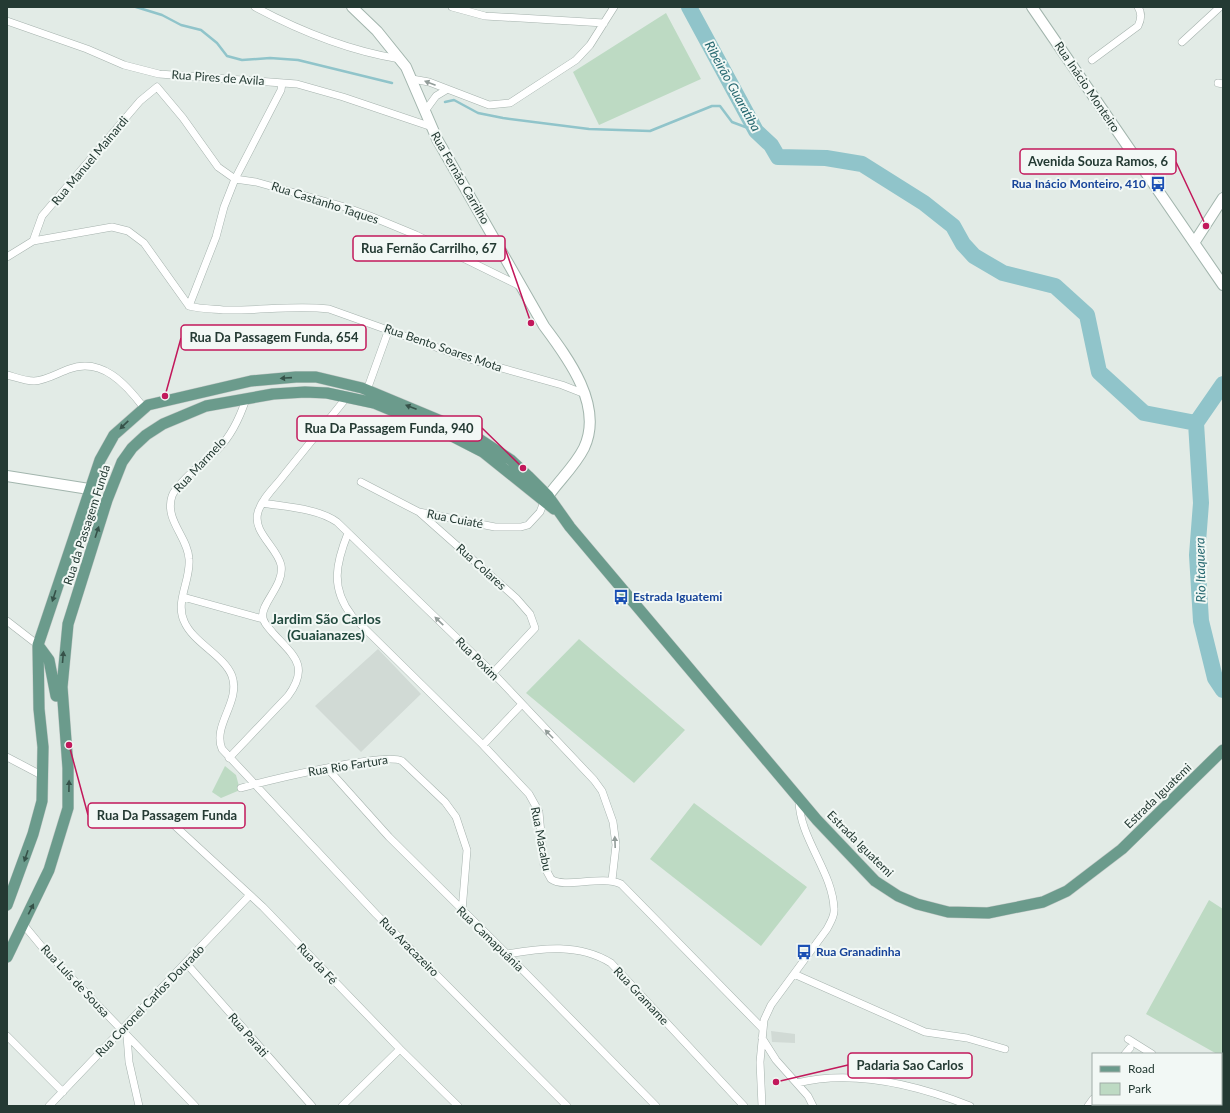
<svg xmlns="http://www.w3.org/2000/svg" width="1230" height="1113" viewBox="0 0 1230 1113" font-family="Lato,sans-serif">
  <rect width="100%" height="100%" fill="#e2ebe6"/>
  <path fill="#d1dad5" d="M 378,649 L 421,694 L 361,752 L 315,706 Z
    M 771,1031 L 795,1034 L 795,1043 L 772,1042 Z"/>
  <path fill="#bddac3" d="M 666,13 L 701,79 L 599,125 L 573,72 Z
    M 579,639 L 685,730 L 634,783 L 526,693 Z
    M 225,766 L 236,775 L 240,790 L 221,798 L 212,792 Z
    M 694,803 L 807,887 L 761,946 L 650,859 Z
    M 1209,900 L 1223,909 L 1222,1057 L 1221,1054 L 1217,1054 L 1146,1014 Z"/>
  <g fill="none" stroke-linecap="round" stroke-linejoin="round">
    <path stroke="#90c4ca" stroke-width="2.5" d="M 136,7 L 162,15 L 181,25 L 201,30 L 217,43 L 227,56 L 242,60 L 270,58 L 298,60 L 392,83
      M 445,102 L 454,100 L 478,113 L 503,118 L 589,129 L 650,131 L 712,106 L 720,106 L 732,122 L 756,131"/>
    <path stroke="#90c4ca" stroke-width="16" d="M 689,7 L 756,131 L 771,145 L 778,157 L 826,158 L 862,164 L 924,203 L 953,226 L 963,244 L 974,256 L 1003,273 L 1055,286 L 1087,315 L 1099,372 L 1144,413 L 1196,423
      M 1196,423 L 1201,503 L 1197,555 L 1201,621 L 1215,678 L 1223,690
      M 1196,423 L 1223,384"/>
    <defs>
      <path id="street" d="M 255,7 C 300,31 350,51 400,59
        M 452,7 L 485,16 L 604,23
        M 7,21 L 87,49 L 124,65 L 159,74 L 297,84 L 343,97 L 432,127
        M 1182,42 L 1220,7
        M 1092,60 L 1138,26 C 1141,20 1142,13 1138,7
        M 412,79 L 429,82 L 489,105 L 510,103 L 576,60 L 590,45 L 614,7
        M 1218,83 L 1223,84
        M 157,87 L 183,118 L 218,167 L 235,179 L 256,182 L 345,207 L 370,216 L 416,235 L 522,287
        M 425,111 L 436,96 L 446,90
        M 33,241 L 42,216 L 140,101 L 157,87
        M 7,257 L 33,241 L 112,227 L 128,231 L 144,243 L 189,306 C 200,309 212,309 223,310 C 259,311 294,305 329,309 L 469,359 L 562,385 L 585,394
        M 189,306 L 216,237 L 224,207 L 235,179 L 281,90 L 282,83
        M 7,375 C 15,377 25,381 34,381 C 45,381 58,373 69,369 C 102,357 126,384 144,408
        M 367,390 L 389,329
        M 246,399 C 240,417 232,435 218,449 C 207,459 176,484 172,496 C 164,520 188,537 189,559 C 191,580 175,601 184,621 C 193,643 224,655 232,676 C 241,702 212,725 222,749 L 376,914 L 567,1106
        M 361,482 L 419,512 L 495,527 L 521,527 L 528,525 L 540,512 L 544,502
        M 262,503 C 286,507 317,508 337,522 L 493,673 L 594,780 L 602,791 L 613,822 L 616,845 L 612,880
        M 419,512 L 516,598 L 530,614 L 535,628 L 493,673
        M 348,533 C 336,563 330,588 352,616 L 483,745 L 529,794 L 539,812 L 544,866 L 551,879 C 564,889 601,875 621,884 L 762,1028
        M 183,597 L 263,619
        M 7,621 L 38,645
        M 483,745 L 521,705
        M 7,757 L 43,776
        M 229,758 L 288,696 C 310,666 294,656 273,633 C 270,629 264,624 263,618 C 259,605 285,585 281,565 C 277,547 252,532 258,512 C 262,498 276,486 284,475 C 305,449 326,423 347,397
        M 328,769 L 389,837 L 507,954 L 656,1106
        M 241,788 C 266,781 384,752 402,761 L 445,802 L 456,817 L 467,850 L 462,911
        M 174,825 L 263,907 L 400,1049 L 458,1106
        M 23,924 L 42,947 L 195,1106
        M 507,954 C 542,948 579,943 611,963 L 744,1106
        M 186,963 L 312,1106
        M 794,974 L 925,1032 L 967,1038 L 1005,1049
        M 7,1036 L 63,1092
        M 127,1036 L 129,1062 L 139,1106
        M 762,1038 L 776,1060 L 808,1096 L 813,1106
        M 1128,1039 L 1152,1054
        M 1125,1054 L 1130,1048
        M 797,1083 C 854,1069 917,1085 970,1106
        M 1221,1097 L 1223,1098
        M 49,1106 L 250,895
        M 342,1106 L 400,1049
        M 762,1106 L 760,1062 L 764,1020 L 771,1005 L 827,929 C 830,923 835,916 834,909 C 833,872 799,838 799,800
        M 1088,1106 L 1093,1099"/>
      <path id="secondary" d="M 352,7 L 377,31 L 406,67 L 437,139 L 544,326 C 568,358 604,406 584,448 C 574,468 556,483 544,502
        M 1032,7 L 1223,285
        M 1194,243 L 1223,198
        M 7,476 L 89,489"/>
      <path id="primary" d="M 38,645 L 49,660 L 56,696
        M 7,905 L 33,834 L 42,801 L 43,747 L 39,709 L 38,645 L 100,460 L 114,435 L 148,405 L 251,381 L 296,377 L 316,377 L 362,388 L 470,433 L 511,460 L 528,476 L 548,496 L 570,527 L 817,820 L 875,881 L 898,896 L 917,904 L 948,912 L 988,913 L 1043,902 L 1067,891 L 1122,849 L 1223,750
        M 7,957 L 49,870 L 68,808 L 68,768 L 62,687 L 68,624 L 107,500 L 122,462 L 132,448 L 146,435 L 163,424 L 206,406 L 273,394 L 305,392 L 327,393 L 374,403 L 448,434 L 483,452 L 554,509"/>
    </defs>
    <use href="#street" stroke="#a5b2ad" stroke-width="8"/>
    <use href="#secondary" stroke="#a2b5ad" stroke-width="12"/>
    <use href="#primary" stroke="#c2c8c6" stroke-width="12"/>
    <use href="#street" stroke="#fff" stroke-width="7"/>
    <use href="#secondary" stroke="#fff" stroke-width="10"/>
    <use href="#primary" stroke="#6b9b8c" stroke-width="11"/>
  </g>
  <defs><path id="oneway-solid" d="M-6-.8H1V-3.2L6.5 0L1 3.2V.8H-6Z"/></defs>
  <g fill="#929c99">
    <use href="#oneway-solid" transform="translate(430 83) rotate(-159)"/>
    <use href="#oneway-solid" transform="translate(439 621) rotate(-136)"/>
    <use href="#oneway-solid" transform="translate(549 734) rotate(-134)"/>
    <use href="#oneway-solid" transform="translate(615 842) rotate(-92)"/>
  </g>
  <g fill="#365249">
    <use href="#oneway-solid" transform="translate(286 378) rotate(176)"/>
    <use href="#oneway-solid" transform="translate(411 407) rotate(-159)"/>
    <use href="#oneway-solid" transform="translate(124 425) rotate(136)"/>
    <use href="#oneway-solid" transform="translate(97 532) rotate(-72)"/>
    <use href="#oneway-solid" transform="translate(54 596) rotate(108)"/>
    <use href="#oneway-solid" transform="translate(63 657) rotate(-85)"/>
    <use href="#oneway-solid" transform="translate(69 786) rotate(-89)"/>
    <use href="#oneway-solid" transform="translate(26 856) rotate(109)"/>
    <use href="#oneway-solid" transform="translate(31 909) rotate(-63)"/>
  </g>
  <defs>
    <symbol id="bus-bare" viewBox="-9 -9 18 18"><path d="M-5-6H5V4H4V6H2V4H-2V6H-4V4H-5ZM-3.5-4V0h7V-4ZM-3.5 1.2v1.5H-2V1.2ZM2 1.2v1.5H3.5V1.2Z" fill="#1a4fb4" stroke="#f2f8f5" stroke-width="2.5" paint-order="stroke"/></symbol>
  </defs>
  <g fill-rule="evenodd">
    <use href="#bus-bare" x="1147" y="173" width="22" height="22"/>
    <use href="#bus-bare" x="610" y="586" width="22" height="22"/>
    <use href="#bus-bare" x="793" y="941" width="22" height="22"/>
  </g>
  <g text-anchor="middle" stroke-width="4" stroke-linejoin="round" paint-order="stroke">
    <g font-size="12" fill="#243a33" stroke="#f2f8f5">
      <text transform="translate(218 78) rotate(4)" y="4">Rua Pires de Avila</text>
      <text transform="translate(1087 87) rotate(56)" y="4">Rua Inácio Monteiro</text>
      <text transform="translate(90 161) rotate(-50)" y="4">Rua Manuel Mainardi</text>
      <text transform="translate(460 178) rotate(60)" y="4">Rua Fernão Carrilho</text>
      <text transform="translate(325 203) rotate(18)" y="4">Rua Castanho Taques</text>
      <text transform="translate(443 348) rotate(19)" y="4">Rua Bento Soares Mota</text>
      <text transform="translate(200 465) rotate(-47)" y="4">Rua Marmelo</text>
      <text transform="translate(455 519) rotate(11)" y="4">Rua Cuiaté</text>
      <text transform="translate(87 525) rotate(-72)" y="4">Rua da Passagem Funda</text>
      <text transform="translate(481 567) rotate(42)" y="4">Rua Colares</text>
      <text transform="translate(477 659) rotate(45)" y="4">Rua Poxim</text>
      <text transform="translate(348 766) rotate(-9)" y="4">Rua Rio Fartura</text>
      <text transform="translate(1158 796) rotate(-44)" y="4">Estrada Iguatemi</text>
      <text transform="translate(541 839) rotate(79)" y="4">Rua Macabu</text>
      <text transform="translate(860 844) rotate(45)" y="4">Estrada Iguatemi</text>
      <text transform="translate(490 939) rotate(44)" y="4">Rua Camapuânia</text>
      <text transform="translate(409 947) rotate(45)" y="4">Rua Aracazeiro</text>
      <text transform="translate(317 964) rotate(46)" y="4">Rua da Fé</text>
      <text transform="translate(75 981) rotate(47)" y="4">Rua Luís de Sousa</text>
      <text transform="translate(641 996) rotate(47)" y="4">Rua Gramame</text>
      <text transform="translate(150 1001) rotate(-46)" y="4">Rua Coronel Carlos Dourado</text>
      <text transform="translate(248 1035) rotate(49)" y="4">Rua Parati</text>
    </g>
    <g font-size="12" font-weight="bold" fill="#164399" stroke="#f2f8f5" text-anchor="start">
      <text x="1146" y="188" text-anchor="end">Rua Inácio Monteiro, 410</text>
      <text x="633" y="601">Estrada Iguatemi</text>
      <text x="816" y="956">Rua Granadinha</text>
    </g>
    <g font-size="13" font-style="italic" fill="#25676f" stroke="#f2f8f5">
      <text transform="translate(733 86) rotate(61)" y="5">Ribeirão Guaratiba</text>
      <text transform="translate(1200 570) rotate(-91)" y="5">Rio Itaquera</text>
    </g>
    <g font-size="14" font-weight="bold" fill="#224a3e" stroke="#f2f8f5">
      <text x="326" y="624">Jardim São Carlos<tspan x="326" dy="16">(Guaianazes)</tspan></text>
    </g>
  </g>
  <path fill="none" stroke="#c2185b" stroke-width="1.5" d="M1206 226L1176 162M531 323L505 248M165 396L181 338M523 468L482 428M69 745L88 815M776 1082L848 1065"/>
  <g fill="#c2185b" stroke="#f2f8f5" stroke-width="1.5">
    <circle cx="1206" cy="226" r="4"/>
    <circle cx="531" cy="323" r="4"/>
    <circle cx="165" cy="396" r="4"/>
    <circle cx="523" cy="468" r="4"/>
    <circle cx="69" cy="745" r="4"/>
    <circle cx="776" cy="1082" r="4"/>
  </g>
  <g fill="#f2f8f5" stroke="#c2185b" stroke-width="1.5">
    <rect x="1020" y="149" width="156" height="25" rx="4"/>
    <rect x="353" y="236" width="152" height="25" rx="4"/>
    <rect x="181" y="325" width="185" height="25" rx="4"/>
    <rect x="297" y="416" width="185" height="25" rx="4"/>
    <rect x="88" y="803" width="157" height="25" rx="4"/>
    <rect x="848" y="1053" width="124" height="25" rx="4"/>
  </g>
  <g font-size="13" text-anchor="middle" font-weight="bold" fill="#243a33">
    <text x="1098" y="166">Avenida Souza Ramos, 6</text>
    <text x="429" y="253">Rua Fernão Carrilho, 67</text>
    <text x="274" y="342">Rua Da Passagem Funda, 654</text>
    <text x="389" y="433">Rua Da Passagem Funda, 940</text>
    <text x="167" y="820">Rua Da Passagem Funda</text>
    <text x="910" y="1070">Padaria Sao Carlos</text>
  </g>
  <rect width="1230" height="1113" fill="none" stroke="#243a33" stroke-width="16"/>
  <rect x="1092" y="1053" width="130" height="52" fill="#f2f8f5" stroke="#a0aca7"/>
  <rect x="1100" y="1066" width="20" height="6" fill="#6b9b8c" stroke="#a0aca7"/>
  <text x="1128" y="1073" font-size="12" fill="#243a33">Road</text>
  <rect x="1100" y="1083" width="20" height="12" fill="#bddac3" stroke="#a0aca7"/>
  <text x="1128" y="1093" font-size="12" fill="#243a33">Park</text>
</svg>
